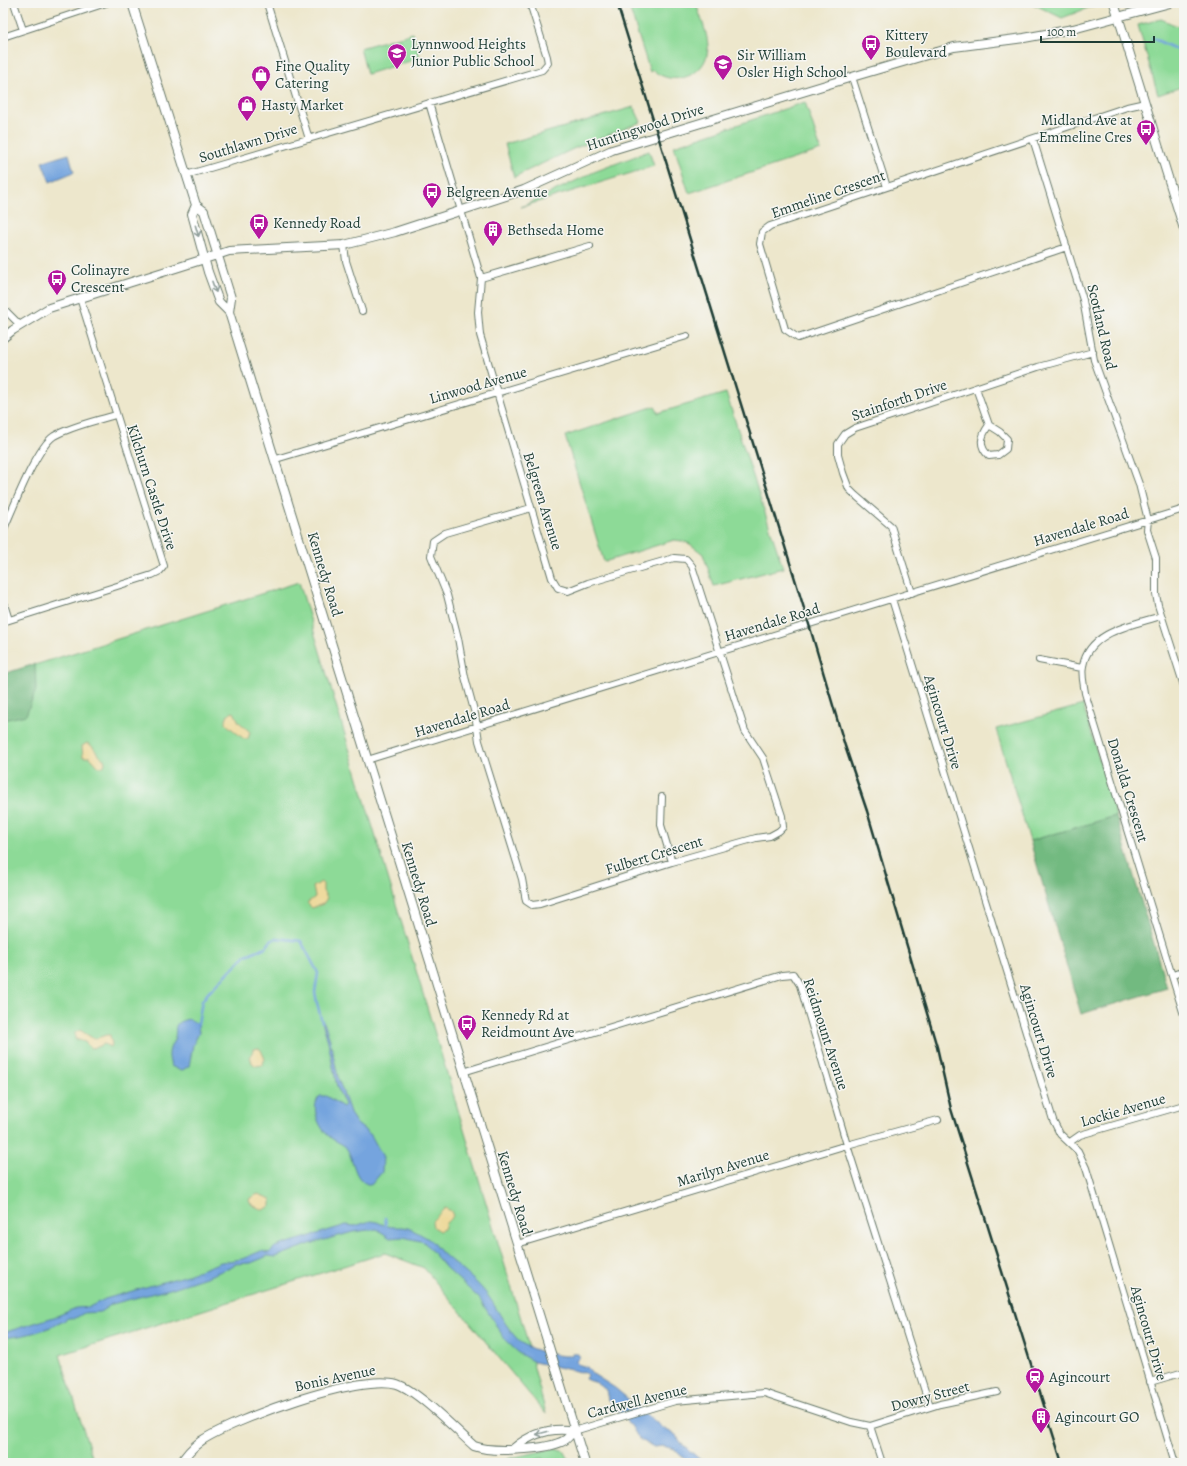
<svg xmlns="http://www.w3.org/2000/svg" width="1187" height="1466" viewBox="0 0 1187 1466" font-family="Alegreya,serif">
  <rect width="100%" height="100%" fill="#f6f6f2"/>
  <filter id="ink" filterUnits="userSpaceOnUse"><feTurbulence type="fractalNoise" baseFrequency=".025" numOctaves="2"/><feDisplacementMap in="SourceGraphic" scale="8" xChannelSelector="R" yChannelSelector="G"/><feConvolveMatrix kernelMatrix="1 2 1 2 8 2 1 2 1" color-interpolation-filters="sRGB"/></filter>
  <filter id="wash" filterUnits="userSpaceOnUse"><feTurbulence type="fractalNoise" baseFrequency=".012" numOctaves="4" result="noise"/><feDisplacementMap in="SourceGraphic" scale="16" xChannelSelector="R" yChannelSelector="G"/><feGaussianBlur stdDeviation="0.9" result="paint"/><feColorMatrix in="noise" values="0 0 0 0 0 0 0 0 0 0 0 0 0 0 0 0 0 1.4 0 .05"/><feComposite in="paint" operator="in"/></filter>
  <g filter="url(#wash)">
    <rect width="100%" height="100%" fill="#ede7cc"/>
    <path fill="#8dda97" stroke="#568c66" d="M 628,3 L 696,3 C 700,17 708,33 708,48 C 707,76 673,88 653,70 L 650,72 Z
      M 1031,3 L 1098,3 L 1098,4 L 1062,18 Z
      M 1161,19 L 1184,29 L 1184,86 L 1158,95 L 1138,25 Z
      M 413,33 L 420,58 L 367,74 L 360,48 Z
      M 805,102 L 821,150 L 689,193 L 674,146 Z
      M 634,107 L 641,122 L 573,149 L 514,177 L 505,144 Z
      M 649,151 L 654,166 L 521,207 L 594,172 Z
      M 726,393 L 783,568 L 714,586 L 703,554 L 690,544 L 682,541 L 674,540 L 604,562 L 565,436 L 655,406 L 658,413 Z
      M 299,582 L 524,1329 L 546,1414 L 424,1268 L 385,1253 L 60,1355 L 94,1463 L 3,1463 L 3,675 Z
      M 1083,705 L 1116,816 L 1030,841 L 996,729 Z
      M 555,1448 L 565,1451 L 570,1463 L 545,1463 L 543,1458 L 527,1463 L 499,1463 L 502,1460 Z"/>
    <path fill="#72ba80" stroke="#487c5a" d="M 35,664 L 36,690 L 26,715 L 3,720 L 3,674 Z
      M 1116,816 L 1167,988 L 1081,1014 L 1030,841 Z"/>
    <path fill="#eeda9e" stroke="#868c69" d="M 234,712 L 239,722 L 250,732 L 248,739 L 244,739 L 226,724 L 226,719 L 228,714 Z
      M 87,743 C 95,746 96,755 104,759 L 105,763 L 103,767 L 99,767 L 90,757 L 83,757 L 82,746 Z
      M 321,882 L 323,884 L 323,891 L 327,898 L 323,904 L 312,908 L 307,903 L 315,897 L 313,887 Z
      M 80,1030 L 94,1039 L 106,1035 L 110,1035 L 112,1044 L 110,1047 L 104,1044 L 98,1047 L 90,1048 L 85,1042 L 75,1039 L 75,1033 Z
      M 258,1048 L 261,1050 L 265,1059 L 262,1065 L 256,1066 L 252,1063 L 250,1056 L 254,1049 Z
      M 258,1194 L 271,1199 L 271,1206 L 263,1210 L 252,1205 L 249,1201 L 250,1198 Z
      M 445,1208 L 451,1211 L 453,1216 L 446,1223 L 444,1229 L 439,1231 L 433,1227 L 432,1221 Z"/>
    <path fill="#75a4de" stroke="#4a7089" d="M 69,154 L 74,172 L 50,182 L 42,162 Z
      M 189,1019 L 198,1024 L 199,1033 L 193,1045 L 189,1066 L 181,1071 L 171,1066 C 168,1056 168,1051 173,1042 C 180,1030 168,1023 189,1019 Z
      M 322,1022 L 324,1022 L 330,1040 L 339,1081 L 351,1115 L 357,1124 L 371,1135 L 383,1157 L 382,1172 L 371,1185 C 354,1182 355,1163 347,1149 C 343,1143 335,1142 330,1137 C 320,1130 309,1107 320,1096 L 326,1096 L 343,1107 L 345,1105 L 337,1087 L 328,1041 Z
      M 370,1221 C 378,1221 380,1224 387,1226 C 393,1228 401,1226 408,1228 C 415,1231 424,1236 430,1240 C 434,1243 436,1248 440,1251 C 457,1267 478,1280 491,1300 C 498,1311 512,1337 523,1344 C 532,1350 556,1356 567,1356 C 571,1355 573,1353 578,1354 L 580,1357 L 576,1361 L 577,1364 L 587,1367 L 593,1374 L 615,1388 L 663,1428 L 676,1435 L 682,1444 L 704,1463 L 689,1463 L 674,1449 L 663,1446 L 654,1447 L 639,1439 L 632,1427 L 608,1400 L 606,1390 L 597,1383 L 585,1379 L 587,1375 L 585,1373 L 534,1362 L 520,1354 L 506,1341 L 479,1298 L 446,1268 L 424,1242 L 403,1237 L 390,1238 L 377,1229 L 353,1232 L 310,1244 L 276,1257 L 268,1256 L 251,1263 L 235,1264 L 229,1268 L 209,1276 L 170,1289 L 112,1304 L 100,1312 L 84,1313 L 74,1319 L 68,1318 C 60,1325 35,1333 24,1335 C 17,1337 10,1336 3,1339 L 3,1333 L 57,1316 L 76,1308 L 89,1307 L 105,1299 L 187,1275 L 221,1262 L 242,1259 L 261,1251 L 269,1253 L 275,1247 L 346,1225 L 355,1226 Z"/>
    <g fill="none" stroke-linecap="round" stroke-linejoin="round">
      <path stroke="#75a4de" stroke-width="2.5" d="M 1152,38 L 1184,53
        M 198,1024 L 202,1001 L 208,993 L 246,955 L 266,947 L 271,941 L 276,938 L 301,941 L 318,973 L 315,992 L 317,1003 L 322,1022
        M 385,1218 L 386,1226"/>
    </g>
  </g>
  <g filter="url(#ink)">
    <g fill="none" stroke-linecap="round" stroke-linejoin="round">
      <defs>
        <path id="street" d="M 14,3 L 23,30
          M 267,3 L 309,139
          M 3,37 L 106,3
          M 852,77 L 887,187
          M 429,103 L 481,278 L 478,312 L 480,335 L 552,578 L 558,588 L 568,591 L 588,583 L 674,558 L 686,559 L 692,566 L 745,731 L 763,758 L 782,816 L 783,827 L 779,831 L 770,836 L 756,838 L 672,862 L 540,904 L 532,905 L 526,901 L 522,879 L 479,741 L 475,714 L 465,677 L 458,638 L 447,595 L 431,556 L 433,541 L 445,533 L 531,508
          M 1033,139 L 1083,300 L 1094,360 L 1139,484 L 1148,520 L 1147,530 L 1156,558 L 1156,594 L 1158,605 L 1184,686
          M 186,175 L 542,70 L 548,63 L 547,57 L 530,3
          M 344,245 L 346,261 L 362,311
          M 1067,247 L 798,338 L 785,329 L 760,244 L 762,232 L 770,226 L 1127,107 L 1145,103
          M 481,278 L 590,246
          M 3,308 L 20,325
          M 976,388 L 989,425 L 1000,432 L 1007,439 L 1006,449 L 998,455 L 989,456 C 978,446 981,436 989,425
          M 276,459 L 687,336
          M 3,531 C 13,509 36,448 54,436 C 72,426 96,421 115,415
          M 912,593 L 891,526 L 855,495 L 849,489 L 843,473 L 838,455 L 838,444 L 845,434 L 855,428 L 1038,367 L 1093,352
          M 892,599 L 1053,1120 L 1060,1134 L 1078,1151 L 1086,1168 L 1175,1463
          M 3,601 L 9,620
          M 1161,616 C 1133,625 1089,631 1083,666 C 1081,675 1084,685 1085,693 L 1184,1015
          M 3,622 L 152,575 L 160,571 L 164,566 L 80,298
          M 1039,660 L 1082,668
          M 367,760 L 1184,509
          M 662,797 L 661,825 L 672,862
          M 1173,975 L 1184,971
          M 463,1072 L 782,975 L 793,974 L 800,985 L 847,1145 L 930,1407
          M 1070,1142 L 1080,1135 L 1184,1105
          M 517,1244 L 847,1145 L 938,1120
          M 1150,1382 L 1184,1372
          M 870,1426 L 940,1404 L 997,1392
          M 870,1426 L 882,1463
          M 574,1431 L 675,1401 L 764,1393 L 851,1422 L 870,1426"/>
        <path id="secondary" d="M 132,3 L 196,205 L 204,211 L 231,298 L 229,312 L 585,1463
          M 1114,3 L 1184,229
          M 196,205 L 192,214 L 208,272 L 219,302 L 229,312
          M 3,338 L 13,330 L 49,308 L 217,255 L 229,251 L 344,245 L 395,232 L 524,190 L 612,150 L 852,77 L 954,47 L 1024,38 L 1073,29 L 1170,3
          M 514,1448 C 531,1434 552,1427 574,1431
          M 181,1463 C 186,1454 193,1447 201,1441 C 234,1419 360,1373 397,1384 C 418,1391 456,1430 474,1446 C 492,1453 549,1450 565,1440 C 568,1438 571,1434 574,1431"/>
      </defs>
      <use href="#street" stroke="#677869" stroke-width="8"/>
      <use href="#secondary" stroke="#677869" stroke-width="10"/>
      <use href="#street" stroke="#fff" stroke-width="6"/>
      <use href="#secondary" stroke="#fff" stroke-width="8"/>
      <path stroke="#1f3d34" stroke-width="2.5" d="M 617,3 L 811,631 L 845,746 L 867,811 L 937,1047 L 951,1109 L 1062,1463"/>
    </g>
    <defs><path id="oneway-shaft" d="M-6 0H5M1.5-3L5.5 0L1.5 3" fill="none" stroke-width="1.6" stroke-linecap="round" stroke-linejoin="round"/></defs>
    <g stroke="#8f9e9a">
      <use href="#oneway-shaft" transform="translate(197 231) rotate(74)"/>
      <use href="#oneway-shaft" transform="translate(214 287) rotate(70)"/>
      <use href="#oneway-shaft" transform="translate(542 1433) rotate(165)"/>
    </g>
  </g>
  <defs>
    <symbol id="bus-pin" viewBox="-11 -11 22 30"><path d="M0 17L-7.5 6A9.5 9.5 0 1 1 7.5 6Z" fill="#b5179e" stroke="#f6f6f2"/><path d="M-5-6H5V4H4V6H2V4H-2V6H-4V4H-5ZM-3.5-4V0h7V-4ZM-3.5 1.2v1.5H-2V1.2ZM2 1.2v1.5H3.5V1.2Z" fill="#fff"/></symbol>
    <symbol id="school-pin" viewBox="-11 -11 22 30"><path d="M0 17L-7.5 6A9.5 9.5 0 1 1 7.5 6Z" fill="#b5179e" stroke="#f6f6f2"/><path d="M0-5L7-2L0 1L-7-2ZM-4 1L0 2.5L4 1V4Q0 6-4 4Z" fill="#fff"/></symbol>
    <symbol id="shop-pin" viewBox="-11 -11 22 30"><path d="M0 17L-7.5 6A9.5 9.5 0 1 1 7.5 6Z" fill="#b5179e" stroke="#f6f6f2"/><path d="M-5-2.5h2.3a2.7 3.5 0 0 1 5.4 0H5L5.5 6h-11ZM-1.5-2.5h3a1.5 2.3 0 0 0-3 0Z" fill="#fff"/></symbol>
    <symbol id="building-pin" viewBox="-11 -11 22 30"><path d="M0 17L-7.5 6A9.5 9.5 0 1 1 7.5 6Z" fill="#b5179e" stroke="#f6f6f2"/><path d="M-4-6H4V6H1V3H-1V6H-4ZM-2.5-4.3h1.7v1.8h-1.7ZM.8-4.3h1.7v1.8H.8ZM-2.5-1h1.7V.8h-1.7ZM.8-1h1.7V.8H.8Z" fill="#fff"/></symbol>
    <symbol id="station-pin" viewBox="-11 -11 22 30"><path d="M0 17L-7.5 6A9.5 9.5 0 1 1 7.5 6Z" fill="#b5179e" stroke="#f6f6f2"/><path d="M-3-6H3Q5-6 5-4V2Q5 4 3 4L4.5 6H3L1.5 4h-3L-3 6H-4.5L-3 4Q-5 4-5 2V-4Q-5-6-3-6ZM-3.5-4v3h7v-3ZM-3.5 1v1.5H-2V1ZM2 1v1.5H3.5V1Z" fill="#fff"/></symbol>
  </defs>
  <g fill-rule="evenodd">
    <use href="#bus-pin" x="860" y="33" width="22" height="30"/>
    <use href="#school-pin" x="386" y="42" width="22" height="30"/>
    <use href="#school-pin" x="712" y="53" width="22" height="30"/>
    <use href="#shop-pin" x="250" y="64" width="22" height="30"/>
    <use href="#shop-pin" x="236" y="94" width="22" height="30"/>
    <use href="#bus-pin" x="1135" y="118" width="22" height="30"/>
    <use href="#bus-pin" x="421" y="181" width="22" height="30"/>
    <use href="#bus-pin" x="248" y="212" width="22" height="30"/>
    <use href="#building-pin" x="482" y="219" width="22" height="30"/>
    <use href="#bus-pin" x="46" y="268" width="22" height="30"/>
    <use href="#bus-pin" x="456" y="1013" width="22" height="30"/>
    <use href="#station-pin" x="1024" y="1366" width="22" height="30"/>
    <use href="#building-pin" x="1030" y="1406" width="22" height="30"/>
  </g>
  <g text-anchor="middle" stroke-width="3" stroke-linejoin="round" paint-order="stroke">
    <g font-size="15" fill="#1f3d34" stroke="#f6f6f2" text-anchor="start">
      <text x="885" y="40">Kittery<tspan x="885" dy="17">Boulevard</tspan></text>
      <text x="411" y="49">Lynnwood Heights<tspan x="411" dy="17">Junior Public School</tspan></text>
      <text x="737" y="60">Sir William<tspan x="737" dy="17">Osler High School</tspan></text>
      <text x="275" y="71">Fine Quality<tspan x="275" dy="17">Catering</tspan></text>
      <text x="261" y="110">Hasty Market</text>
      <text x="1132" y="125" text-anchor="end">Midland Ave at<tspan x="1132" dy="17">Emmeline Cres</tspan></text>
      <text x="446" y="197">Belgreen Avenue</text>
      <text x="273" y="228">Kennedy Road</text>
      <text x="507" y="235">Bethseda Home</text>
      <text x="71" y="275">Colinayre<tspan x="71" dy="17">Crescent</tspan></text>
      <text x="481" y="1020">Kennedy Rd at<tspan x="481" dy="17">Reidmount Ave</tspan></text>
      <text x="1049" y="1382">Agincourt</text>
      <text x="1055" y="1422">Agincourt GO</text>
    </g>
    <g font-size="15" fill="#1f3d34" stroke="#f6f6f2">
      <text transform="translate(645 127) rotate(-18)" y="5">Huntingwood Drive</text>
      <text transform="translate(248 143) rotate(-17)" y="5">Southlawn Drive</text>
      <text transform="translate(828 194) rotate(-19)" y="5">Emmeline Crescent</text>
      <text transform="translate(1102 327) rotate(77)" y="5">Scotland Road</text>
      <text transform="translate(478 385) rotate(-16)" y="5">Linwood Avenue</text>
      <text transform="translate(899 400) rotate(-19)" y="5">Stainforth Drive</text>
      <text transform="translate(152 487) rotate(72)" y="5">Kilchurn Castle Drive</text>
      <text transform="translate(543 501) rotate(73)" y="5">Belgreen Avenue</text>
      <text transform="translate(1081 527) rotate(-17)" y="5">Havendale Road</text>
      <text transform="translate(325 574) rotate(73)" y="5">Kennedy Road</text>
      <text transform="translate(772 622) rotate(-17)" y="5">Havendale Road</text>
      <text transform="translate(462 718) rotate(-17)" y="5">Havendale Road</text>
      <text transform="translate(943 722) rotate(73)" y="5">Agincourt Drive</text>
      <text transform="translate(1128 790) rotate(73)" y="5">Donalda Crescent</text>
      <text transform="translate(654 855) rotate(-17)" y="5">Fulbert Crescent</text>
      <text transform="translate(419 884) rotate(73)" y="5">Kennedy Road</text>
      <text transform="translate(1039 1031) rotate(73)" y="5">Agincourt Drive</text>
      <text transform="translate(826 1034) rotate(72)" y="5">Reidmount Avenue</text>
      <text transform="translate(1123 1110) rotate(-16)" y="5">Lockie Avenue</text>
      <text transform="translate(723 1168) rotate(-17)" y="5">Marilyn Avenue</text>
      <text transform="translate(515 1193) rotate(73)" y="5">Kennedy Road</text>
      <text transform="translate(1149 1333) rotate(74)" y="5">Agincourt Drive</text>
      <text transform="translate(335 1378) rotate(-12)" y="5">Bonis Avenue</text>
      <text transform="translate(930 1396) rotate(-15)" y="5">Dowry Street</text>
      <text transform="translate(637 1401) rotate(-14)" y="5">Cardwell Avenue</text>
    </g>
  </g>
  <rect width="1187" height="1466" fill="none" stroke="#f6f6f2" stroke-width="16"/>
  <path d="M1041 36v6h113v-6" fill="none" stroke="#1f3d34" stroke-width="2"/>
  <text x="1047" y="36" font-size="12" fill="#1f3d34" stroke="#f6f6f2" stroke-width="3" paint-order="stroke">100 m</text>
</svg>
